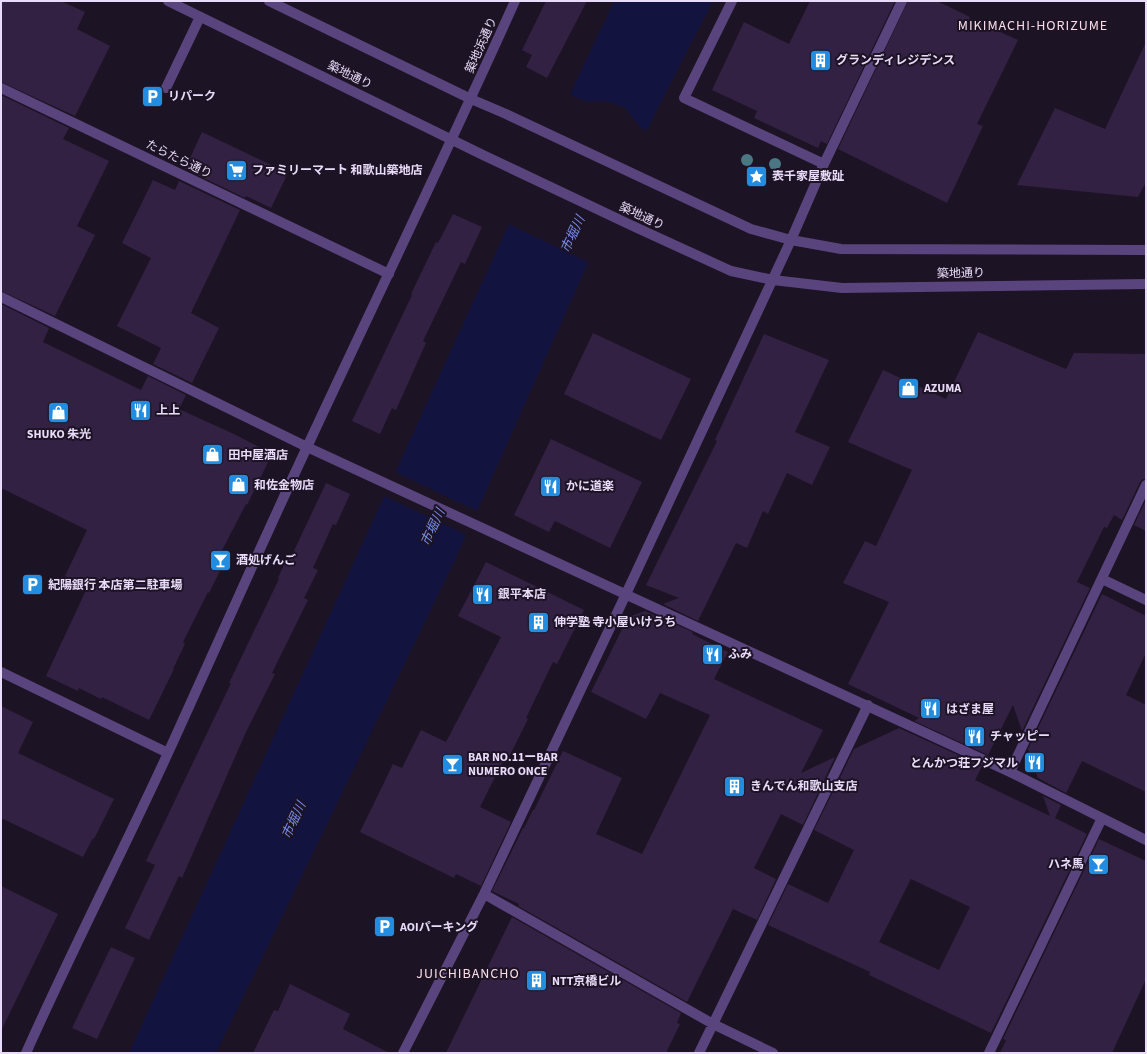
<svg xmlns="http://www.w3.org/2000/svg" width="1147" height="1054" viewBox="0 0 1147 1054" font-family="'Source Sans 3','Noto Sans JP',sans-serif">
  <rect width="100%" height="100%" fill="#1c1324"/>
  <path fill="#12133e" d="M 614,1 L 713,1 L 654,116 L 455,560 L 216,1053 L 129,1053 L 508,226 Z"/>
  <path fill="#1c1324" d="M 568,94 L 588,102 L 607,101 L 625,108 L 641,128 L 649,132 L 590,263 L 507,223 Z
    M 393,471 L 479,512 L 469,536 L 382,495 Z"/>
  <path fill="#332143" fill-rule="evenodd" d="M 1,1 L 61,1 L 85,12 L 77,29 L 110,46 L 75,116 L 1,82 Z
    M 546,1 L 587,1 L 547,78 L 526,67 L 532,55 L 522,50 Z
    M 810,1 L 895,1 L 827,144 L 821,141 L 818,148 L 754,118 L 757,111 L 712,90 L 744,22 L 789,44 Z
    M 908,1 L 937,1 L 970,17 L 969,18 L 1018,40 L 977,124 L 983,126 L 947,203 L 838,149 Z
    M 1146,42 L 1146,182 L 1138,197 L 1017,185 L 1055,108 L 1105,129 Z
    M 1,95 L 69,128 L 63,139 L 109,161 L 77,226 L 95,235 L 55,316 L 1,291 Z
    M 202,132 L 288,173 L 271,208 L 246,196 L 245,198 L 185,169 Z
    M 153,180 L 175,190 L 179,181 L 240,210 L 191,313 L 219,328 L 192,383 L 153,364 L 161,348 L 117,326 L 151,258 L 122,243 Z
    M 453,214 L 482,227 L 465,264 L 461,262 L 423,341 L 426,343 L 396,410 L 392,408 L 380,434 L 352,421 L 412,295 L 411,294 L 436,242 L 438,243 Z
    M 1,304 L 49,328 L 43,342 L 141,390 L 148,376 L 186,395 L 179,409 L 236,435 L 272,454 L 247,505 L 246,504 L 216,562 L 223,565 L 209,593 L 208,592 L 183,642 L 185,644 L 173,669 L 174,669 L 149,720 L 102,697 L 101,699 L 79,688 L 78,691 L 46,676 L 87,588 L 65,576 L 87,530 L 1,488 Z
    M 978,332 L 1066,369 L 1074,353 L 1146,354 L 1146,479 L 1143,479 L 1140,482 L 1122,520 L 1114,515 L 1107,528 L 1104,527 L 1077,582 L 1090,588 L 1022,731 L 1013,705 L 988,755 L 914,721 L 919,718 L 848,684 L 889,602 L 843,583 L 865,541 L 876,546 L 912,470 L 848,442 L 883,370 L 946,399 Z
    M 593,333 L 691,379 L 661,440 L 564,394 Z
    M 764,334 L 829,360 L 795,432 L 830,447 L 812,485 L 787,473 L 768,514 L 763,511 L 747,548 L 736,543 L 698,621 L 663,604 L 679,598 L 646,585 L 717,441 L 715,440 Z
    M 551,439 L 642,482 L 610,548 L 555,521 L 549,532 L 514,515 Z
    M 326,483 L 350,494 L 336,525 L 333,524 L 313,568 L 318,570 L 304,598 L 308,600 L 272,673 L 275,674 L 246,732 L 182,878 L 179,876 L 149,940 L 125,928 L 155,865 L 146,861 L 231,683 L 229,683 L 279,579 L 278,578 L 288,556 L 291,557 Z
    M 1146,500 L 1146,531 L 1134,525 Z
    M 486,562 L 584,610 L 557,664 L 553,662 L 526,718 L 528,719 L 507,761 L 504,759 L 480,807 L 511,822 L 481,886 L 456,874 L 454,878 L 360,832 L 393,764 L 402,768 L 421,730 L 446,742 L 501,637 L 458,616 Z
    M 1102,594 L 1146,616 L 1146,653 L 1126,695 L 1146,705 L 1146,792 L 1082,761 L 1066,793 L 1038,778 L 1028,749 Z
    M 645,611 L 693,632 L 692,634 L 728,652 L 714,679 L 823,730 L 801,773 L 835,757 L 803,825 L 781,814 L 754,868 L 776,879 L 757,920 L 733,909 L 687,1002 L 518,906 L 519,904 L 492,891 L 523,828 L 524,828 L 533,810 L 534,810 L 563,751 L 622,778 L 596,834 L 642,854 L 710,715 L 660,693 L 646,719 L 591,692 L 628,617 Z
    M 1,706 L 33,722 L 18,753 L 114,799 L 94,839 L 93,838 L 83,857 L 1,818 Z
    M 899,728 L 982,766 L 975,780 L 1050,816 L 1043,796 L 1061,805 L 1055,818 L 1087,834 L 991,1033 L 869,975 L 870,972 L 768,925 L 788,884 L 828,903 L 854,850 L 814,830 L 854,749 ZM 911,879 L 970,907 L 939,970 L 879,942 Z
    M 1099,839 L 1146,861 L 1146,979 L 1112,1053 L 1000,1053 L 1006,1040 L 1003,1039 Z
    M 1,886 L 58,914 L 1,1031 Z
    M 512,917 L 681,1013 L 677,1023 L 680,1024 L 666,1053 L 446,1053 Z
    M 111,947 L 135,958 L 97,1039 L 72,1028 Z
    M 290,984 L 350,1014 L 343,1029 L 389,1053 L 253,1053 L 274,1010 L 278,1011 Z"/>
  <g fill="none" stroke-linecap="round" stroke-linejoin="round">
    <path stroke="#59447d" stroke-width="10" d="M 168,1 L 485,156 L 635,227 L 731,271 L 773,280 L 842,288 L 1146,284
      M 269,1 L 471,99 L 506,114 L 751,229 L 791,240 L 841,249 L 1146,250
      M 732,1 L 684,98 L 824,164
      M 1,88 L 389,274
      M 166,88 L 200,17
      M 1,297 L 307,447 L 1010,772 L 1146,840
      M 1102,579 L 1146,600
      M 1,672 L 168,753
      M 1010,772 L 1146,485
      M 484,894 L 713,1024 L 773,1053
      M 26,1053 C 71,952 122,853 168,753 C 215,650 260,547 308,445 C 377,297 448,150 515,1
      M 403,1053 L 484,894 L 626,594 L 791,240 L 824,164 L 902,1
      M 699,1053 L 868,705
      M 989,1053 L 1102,818"/>
  </g>
  <g fill="#4a7783">
    <circle cx="747" cy="160" r="6"/>
    <circle cx="775" cy="164" r="6"/>
  </g>
  <defs>
    <symbol id="building-square" viewBox="-11 -11 22 22"><rect x="-9" y="-9" width="18" height="18" rx="4" fill="#218ce0" stroke="#1c1324"/><path d="M-4-6H4V6H1V3H-1V6H-4ZM-2.5-4.3h1.7v1.8h-1.7ZM.8-4.3h1.7v1.8H.8ZM-2.5-1h1.7V.8h-1.7ZM.8-1h1.7V.8H.8Z" fill="#fff"/></symbol>
    <symbol id="parking-square" viewBox="-11 -11 22 22"><rect x="-9" y="-9" width="18" height="18" rx="4" fill="#218ce0" stroke="#1c1324"/><path d="M-3.5-5.5H1a3.5 3.5 0 0 1 0 7H-1V5.5H-3.5ZM-1-3.4V-.6H.8a1.4 1.4 0 0 0 0-2.8Z" fill="#fff"/></symbol>
    <symbol id="supermarket-square" viewBox="-11 -11 22 22"><rect x="-9" y="-9" width="18" height="18" rx="4" fill="#218ce0" stroke="#1c1324"/><path d="M-6-5.5h2.5l.6 2H6L4.5 2H-2.5L-4.4-4H-6ZM-1.5 3.2a1.3 1.3 0 1 0 .1 0ZM3 3.2a1.3 1.3 0 1 0 .1 0Z" fill="#fff"/></symbol>
    <symbol id="sight-square" viewBox="-11 -11 22 22"><rect x="-9" y="-9" width="18" height="18" rx="4" fill="#218ce0" stroke="#1c1324"/><path d="M0-6L1.8-2.2L6-1.7L2.9 1.2L3.7 5.4L0 3.3L-3.7 5.4L-2.9 1.2L-6-1.7L-1.8-2.2Z" fill="#fff"/></symbol>
    <symbol id="shop-square" viewBox="-11 -11 22 22"><rect x="-9" y="-9" width="18" height="18" rx="4" fill="#218ce0" stroke="#1c1324"/><path d="M-5-2.5h2.3a2.7 3.5 0 0 1 5.4 0H5L5.5 6h-11ZM-1.5-2.5h3a1.5 2.3 0 0 0-3 0Z" fill="#fff"/></symbol>
    <symbol id="restaurant-square" viewBox="-11 -11 22 22"><rect x="-9" y="-9" width="18" height="18" rx="4" fill="#218ce0" stroke="#1c1324"/><path d="M-5-6h1v4h1v-4h1v4h1v-4h1v5L-1.5 .5V6h-2V.5L-5-1ZM5-6V6H3V1.5H1.5Q1.5-4 5-6Z" fill="#fff"/></symbol>
    <symbol id="bar-square" viewBox="-11 -11 22 22"><rect x="-9" y="-9" width="18" height="18" rx="4" fill="#218ce0" stroke="#1c1324"/><path d="M-6-5H6L.8 .8V4.5H3.5V6h-7V4.5H-.8V.8Z" fill="#fff"/></symbol>
  </defs>
  <g fill-rule="evenodd">
    <use href="#building-square" x="808" y="48" width="25" height="25"/>
    <use href="#parking-square" x="140" y="84" width="25" height="25"/>
    <use href="#supermarket-square" x="224" y="158" width="25" height="25"/>
    <use href="#sight-square" x="744" y="164" width="25" height="25"/>
    <use href="#shop-square" x="896" y="376" width="25" height="25"/>
    <use href="#restaurant-square" x="128" y="398" width="25" height="25"/>
    <use href="#shop-square" x="46" y="400" width="25" height="25"/>
    <use href="#shop-square" x="200" y="442" width="25" height="25"/>
    <use href="#shop-square" x="226" y="472" width="25" height="25"/>
    <use href="#restaurant-square" x="538" y="474" width="25" height="25"/>
    <use href="#bar-square" x="208" y="548" width="25" height="25"/>
    <use href="#parking-square" x="20" y="572" width="25" height="25"/>
    <use href="#restaurant-square" x="470" y="582" width="25" height="25"/>
    <use href="#building-square" x="526" y="610" width="25" height="25"/>
    <use href="#restaurant-square" x="700" y="642" width="25" height="25"/>
    <use href="#restaurant-square" x="918" y="696" width="25" height="25"/>
    <use href="#restaurant-square" x="962" y="724" width="25" height="25"/>
    <use href="#restaurant-square" x="1022" y="750" width="25" height="25"/>
    <use href="#bar-square" x="440" y="752" width="25" height="25"/>
    <use href="#building-square" x="722" y="774" width="25" height="25"/>
    <use href="#bar-square" x="1086" y="852" width="25" height="25"/>
    <use href="#parking-square" x="372" y="914" width="25" height="25"/>
    <use href="#building-square" x="524" y="968" width="25" height="25"/>
  </g>
  <g text-anchor="middle" stroke-width="4" stroke-linejoin="round" paint-order="stroke">
    <g font-size="12" fill="#e9dbfa" stroke="#1c1324">
      <text transform="translate(481 45) rotate(-66)" y="4">築地浜通り</text>
      <text transform="translate(350 75) rotate(26)" y="4">築地通り</text>
      <text transform="translate(179 159) rotate(26)" y="4">たらたら通り</text>
      <text transform="translate(642 216) rotate(25)" y="4">築地通り</text>
      <text transform="translate(961 273) rotate(-1)" y="4">築地通り</text>
    </g>
    <g font-size="12" font-weight="bold" fill="#e9dbfa" stroke="#1c1324" text-anchor="start">
      <text x="836" y="64">グランディレジデンス</text>
      <text x="168" y="100">リパーク</text>
      <text x="252" y="174">ファミリーマート 和歌山築地店</text>
      <text x="772" y="180">表千家屋敷趾</text>
      <text x="924" y="392">AZUMA</text>
      <text x="156" y="414">上上</text>
      <text x="59" y="438" text-anchor="middle">SHUKO 朱光</text>
      <text x="228" y="459">田中屋酒店</text>
      <text x="254" y="489">和佐金物店</text>
      <text x="566" y="490">かに道楽</text>
      <text x="236" y="564">酒処げんご</text>
      <text x="48" y="589">紀陽銀行 本店第二駐車場</text>
      <text x="498" y="598">銀平本店</text>
      <text x="554" y="626">伸学塾 寺小屋いけうち</text>
      <text x="728" y="658">ふみ</text>
      <text x="946" y="713">はざま屋</text>
      <text x="990" y="740">チャッピー</text>
      <text x="468" y="761">BAR NO.11ーBAR<tspan x="468" dy="14">NUMERO ONCE</tspan></text>
      <text x="1018" y="767" text-anchor="end">とんかつ荘フジマル</text>
      <text x="750" y="790">きんでん和歌山支店</text>
      <text x="1084" y="868" text-anchor="end">ハネ馬</text>
      <text x="400" y="931">AOIパーキング</text>
      <text x="552" y="985">NTT京橋ビル</text>
    </g>
    <g font-size="13" font-style="italic" fill="#778eec" stroke="#1c1324">
      <text transform="translate(572 234) rotate(-65)" y="5">市堀川</text>
      <text transform="translate(432 527) rotate(-65)" y="5">市堀川</text>
      <text transform="translate(293 820) rotate(-65)" y="5">市堀川</text>
    </g>
    <g font-size="14" letter-spacing="1" fill="#fadde6" stroke="#1c1324">
      <text x="1033" y="30">MIKIMACHI-HORIZUME</text>
      <text x="468" y="978">JUICHIBANCHO</text>
    </g>
  </g>
  <rect width="1147" height="1054" fill="none" stroke="#e9dbfa" stroke-width="4"/>
</svg>
